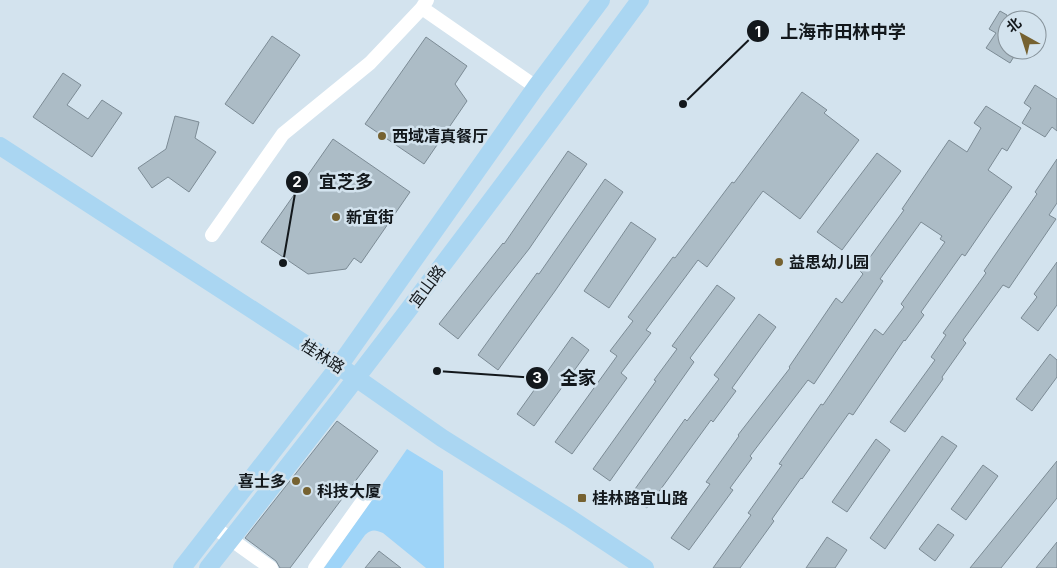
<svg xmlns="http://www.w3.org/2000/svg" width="1057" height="568" viewBox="0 0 1057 568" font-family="Inter,'Noto Sans SC',sans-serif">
  <rect width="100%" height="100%" fill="#d3e3ee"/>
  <path fill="#9ed4f8" d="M 407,449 L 443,471 L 444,568 L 426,568 L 383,533 C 375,530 372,529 365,535 L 341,568 L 324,568 Z"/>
  <path fill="#acbcc6" stroke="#7c8b95" d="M 1000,11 L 1007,15 L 1007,50 L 1018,50 L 1010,63 L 986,48 L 996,33 L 989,29 Z
    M 272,36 L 300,55 L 253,124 L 225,104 Z
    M 426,37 L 467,66 L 455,84 L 467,101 L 424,164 L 365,124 Z
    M 63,73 L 81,85 L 67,105 L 88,119 L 102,100 L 122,113 L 92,157 L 33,117 Z
    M 1035,85 L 1057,99 L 1057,131 L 1052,127 L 1045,137 L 1022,123 L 1031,108 L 1024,103 Z
    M 802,92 L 827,110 L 824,113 L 859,140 L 800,219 L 763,191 L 707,267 L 698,260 L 646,330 L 651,333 L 621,373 L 627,378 L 572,454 L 555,442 L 617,356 L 610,351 L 633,321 L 628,317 L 673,257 L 675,258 L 732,182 L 734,183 Z
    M 986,106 L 1021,128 L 1007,151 L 1002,148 L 988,170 L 1012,187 L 965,256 L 962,254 L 921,312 L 924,315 L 905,341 L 904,340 L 853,415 L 849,413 L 802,479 L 801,478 L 772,519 L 774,521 L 740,568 L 713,568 L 751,515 L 748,513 L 782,465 L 779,464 L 821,404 L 823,405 L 875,329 L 883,335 L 904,307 L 901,304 L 945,242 L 940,239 L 942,236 L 921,222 L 880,279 L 883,281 L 814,384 L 808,380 L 750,456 L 752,458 L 730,488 L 733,490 L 689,550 L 671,538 L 710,484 L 706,482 L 739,436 L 738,435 L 790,368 L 789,367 L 836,298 L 842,303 L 863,274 L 860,271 L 904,210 L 902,209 L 949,140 L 967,152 L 981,128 L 974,123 Z
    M 175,116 L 199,122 L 195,138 L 216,152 L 189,192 L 168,177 L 152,188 L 138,168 L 166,149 Z
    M 333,139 L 410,192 L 361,263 L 354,258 L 346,269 L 308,274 L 261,242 Z
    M 568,151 L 587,164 L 529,249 L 458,339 L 439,324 L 503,243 L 504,244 Z
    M 877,153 L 901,171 L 842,250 L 817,232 Z
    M 1057,159 L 1057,203 L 1049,215 L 1056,219 L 1009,288 L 1003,285 L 963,340 L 966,343 L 942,377 L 943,379 L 905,432 L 890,422 L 935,360 L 931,357 L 946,335 L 943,333 L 986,273 L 984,271 L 1037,194 L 1035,192 Z
    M 605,179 L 623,192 L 555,291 L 498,370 L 478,355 L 537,273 L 539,274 Z
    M 631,222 L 656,239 L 609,308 L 584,291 Z
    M 1057,262 L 1057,305 L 1038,331 L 1021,318 L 1037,297 L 1034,294 Z
    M 717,285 L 735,298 L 690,358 L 694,362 L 610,481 L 593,469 L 656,381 L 654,380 L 677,349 L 672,346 Z
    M 759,314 L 776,327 L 732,388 L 736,391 L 713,422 L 711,420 L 647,508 L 630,496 L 685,419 L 687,421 L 719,379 L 714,375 Z
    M 572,337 L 589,350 L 534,426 L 517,414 Z
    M 1050,354 L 1057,360 L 1057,377 L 1032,411 L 1016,399 Z
    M 337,421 L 378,451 L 290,568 L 280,568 L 276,561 L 245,538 Z
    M 942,436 L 957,446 L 885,549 L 870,538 Z
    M 876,439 L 890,450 L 847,512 L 832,502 Z
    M 1057,461 L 1057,498 L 1001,568 L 970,568 Z
    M 983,465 L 998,476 L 966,520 L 951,509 Z
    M 938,524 L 954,535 L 935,561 L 919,549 Z
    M 827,537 L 847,550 L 835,568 L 806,568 Z
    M 1057,542 L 1057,568 L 1036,568 Z
    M 379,551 L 401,568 L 365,568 Z"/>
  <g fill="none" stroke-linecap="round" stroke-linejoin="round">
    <path stroke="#fff" stroke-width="14" d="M 422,8 L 536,87
      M 212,235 L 283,134 L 370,63 L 422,8 L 427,0
      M 215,528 L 271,568
      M 315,568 L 370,491"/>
    <path stroke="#aad6f2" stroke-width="18" d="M 0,146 L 339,366 L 442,438 L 568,517 L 645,568
      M 182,568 L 339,366 L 536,87 L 601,0
      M 208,568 C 356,381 499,192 640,0"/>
  </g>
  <g fill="#766231" stroke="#d3e3ee" stroke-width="2">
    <circle cx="382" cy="136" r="5"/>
    <circle cx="336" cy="217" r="5"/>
    <circle cx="779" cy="262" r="5"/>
    <circle cx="296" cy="481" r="5"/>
    <circle cx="307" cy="491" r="5"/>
    <rect x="577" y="493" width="10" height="10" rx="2.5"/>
  </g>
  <g text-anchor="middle" stroke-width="5" stroke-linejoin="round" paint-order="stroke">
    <g font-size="16" font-weight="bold" fill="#13181c" stroke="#d3e3ee" text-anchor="start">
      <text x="392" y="142">西域凊真餐厅</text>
      <text x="346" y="223">新宜街</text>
      <text x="789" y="268">益思幼儿园</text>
      <text x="286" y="487" text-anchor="end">喜士多</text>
      <text x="317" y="497">科技大厦</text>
      <text x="592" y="504">桂林路宜山路</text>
    </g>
    <g font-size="16" fill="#13181c" stroke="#d3e3ee">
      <text transform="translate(427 286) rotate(-53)" y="6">宜山路</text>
      <text transform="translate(323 356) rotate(33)" y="6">桂林路</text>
    </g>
  </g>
  <path fill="none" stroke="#13181c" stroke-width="2" d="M683 104L758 31M283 263L297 182M437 371L537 378"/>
  <g fill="#13181c" stroke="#d3e3ee" stroke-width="2">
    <circle cx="683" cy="104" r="5"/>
    <circle cx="283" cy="263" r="5"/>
    <circle cx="437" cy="371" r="5"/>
    <circle cx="758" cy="31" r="12"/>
    <circle cx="297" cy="182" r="12"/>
    <circle cx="537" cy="378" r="12"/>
  </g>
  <g font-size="15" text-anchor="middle" font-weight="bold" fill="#fff">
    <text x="758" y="37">1</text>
    <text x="297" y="187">2</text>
    <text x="537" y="383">3</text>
  </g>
  <g font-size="18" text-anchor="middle" font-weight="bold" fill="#13181c" stroke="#d3e3ee" stroke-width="5" stroke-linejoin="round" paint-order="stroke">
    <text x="843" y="38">上海市田林中学</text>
    <text x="346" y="188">宜芝多</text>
    <text x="578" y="384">全家</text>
  </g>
  <g transform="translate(1022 35) rotate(321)"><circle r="24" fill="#d3e3ee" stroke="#86929a"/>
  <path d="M0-4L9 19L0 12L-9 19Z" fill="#766231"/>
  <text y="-8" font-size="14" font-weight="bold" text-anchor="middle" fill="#13181c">北</text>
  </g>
</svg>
